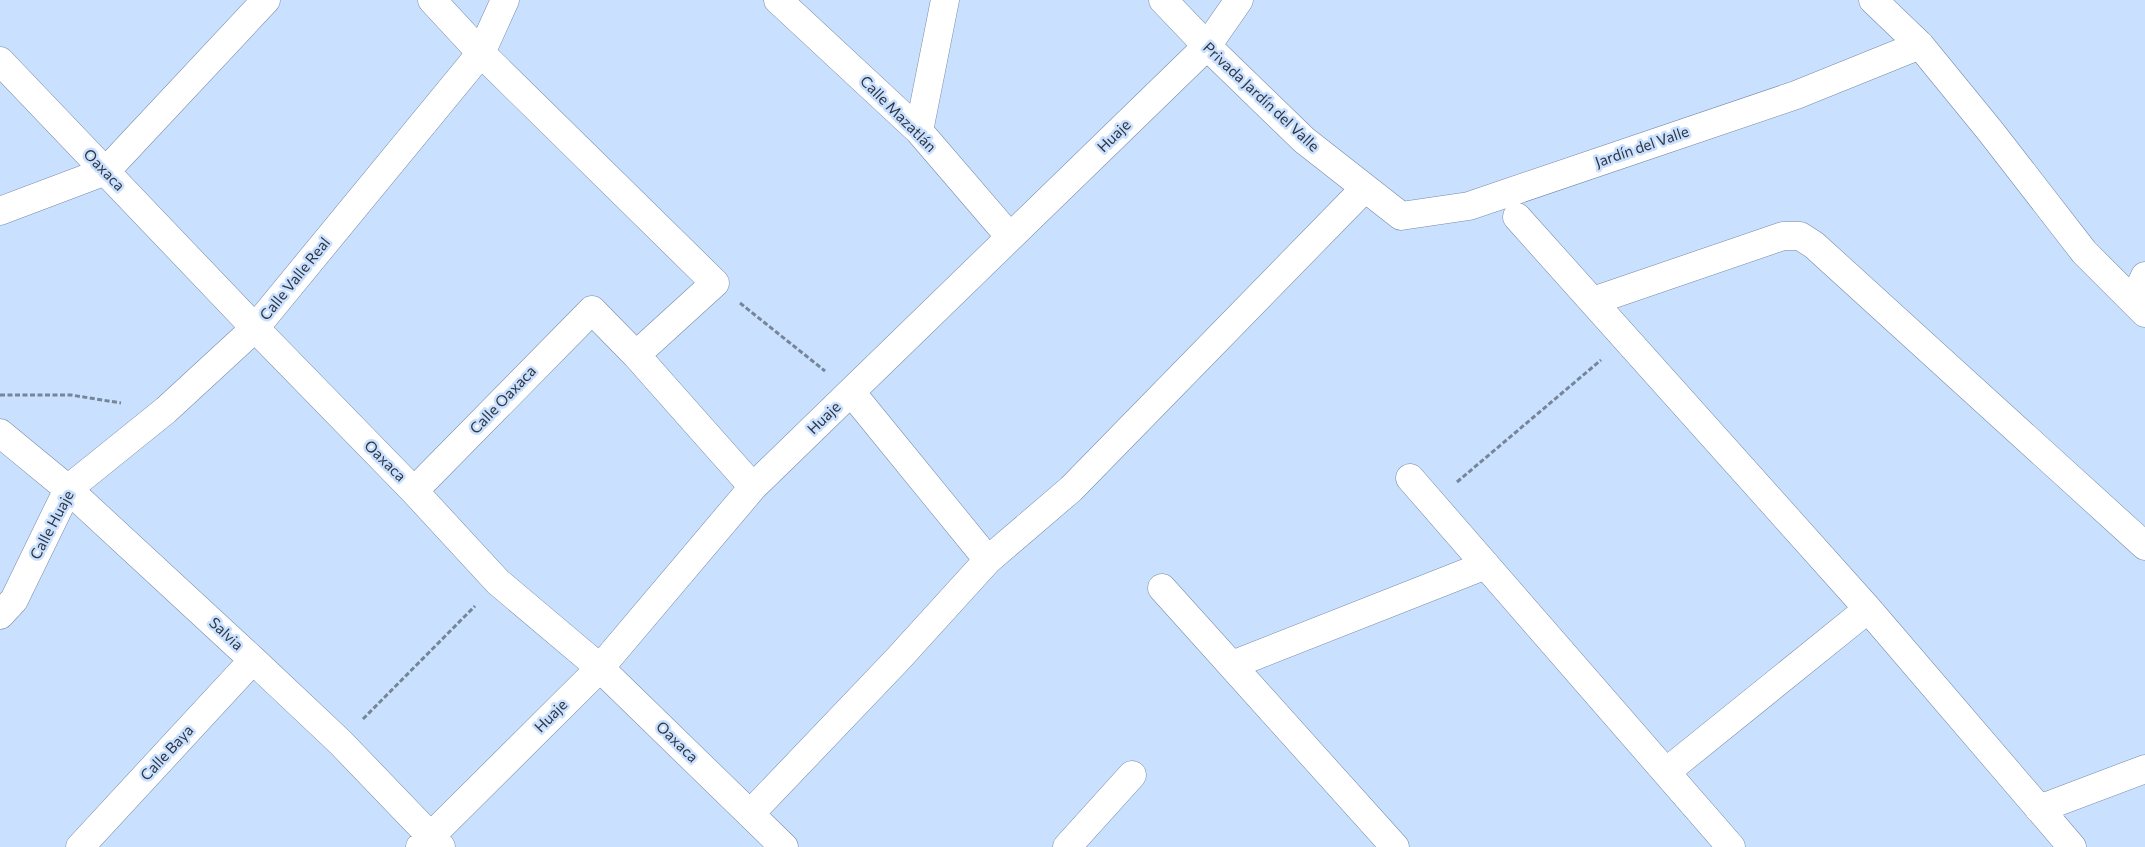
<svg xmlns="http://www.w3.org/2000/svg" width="2145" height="847" viewBox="0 0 2145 847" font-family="Commissioner,sans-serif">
  <rect width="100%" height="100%" fill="#cae0ff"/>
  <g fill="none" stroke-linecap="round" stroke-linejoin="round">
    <defs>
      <path id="minor" d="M 432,0 L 481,53 L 715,283 L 636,355
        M 778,0 L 919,131 L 1010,237
        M 1163,0 L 1207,46 L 1304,140 L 1401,216 L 1469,206 L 1796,95 L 1920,45
        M 1873,0 L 1920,45 L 1991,132 L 2084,252 L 2145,313
        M 0,61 L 255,328 L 414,491 L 498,582 L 600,668 L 784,847
        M 919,131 L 945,0
        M 0,211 L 106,171 L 266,0
        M 1517,217 L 1868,609 L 2072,847
        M 1593,301 L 1783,236 L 1800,236 L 1814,245 L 2145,546
        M 2133,301 L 2145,276
        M 851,392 L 988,560
        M 0,433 L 68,489 L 253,660 L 340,742 L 441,847
        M 1410,478 L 1731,847
        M 414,491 L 592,310 L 636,355 L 753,487
        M 1162,588 L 1395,847
        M 0,615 L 14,600 L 68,489 L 166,410 L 255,328 L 481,53 L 505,0
        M 1232,665 L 1486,565
        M 1666,772 L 1868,609
        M 2039,809 L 2145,769
        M 751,813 L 898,659 L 988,560 L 1071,489 L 1365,188
        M 80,847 L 253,660
        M 420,847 L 600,668 L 753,487 L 1207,46 L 1239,0
        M 1067,847 L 1132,775"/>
    </defs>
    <use href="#minor" stroke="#768aa6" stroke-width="29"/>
    <path stroke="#768599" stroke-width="3" stroke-dasharray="5 2.5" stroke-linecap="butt" d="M 740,303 L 825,371
      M 0,395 L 71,395 L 121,403
      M 1457,482 L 1601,360
      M 363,719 L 475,606"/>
    <use href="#minor" stroke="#fff" stroke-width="28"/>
  </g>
  <g text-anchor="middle" stroke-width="5" stroke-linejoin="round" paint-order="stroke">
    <g font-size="15" fill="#2e3642" stroke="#cae0ff">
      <text transform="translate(1261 97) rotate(43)" y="5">Privada Jardín del Valle</text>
      <text transform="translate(898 114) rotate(45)" y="5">Calle Mazatlán</text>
      <text transform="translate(1114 136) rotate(-44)" y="5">Huaje</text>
      <text transform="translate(1642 147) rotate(-19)" y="5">Jardín del Valle</text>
      <text transform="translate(104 170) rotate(46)" y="5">Oaxaca</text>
      <text transform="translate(295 279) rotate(-51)" y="5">Calle Valle Real</text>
      <text transform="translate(503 400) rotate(-46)" y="5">Calle Oaxaca</text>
      <text transform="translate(824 418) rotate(-44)" y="5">Huaje</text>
      <text transform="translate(385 461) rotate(45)" y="5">Oaxaca</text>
      <text transform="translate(52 525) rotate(-62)" y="5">Calle Huaje</text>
      <text transform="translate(226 634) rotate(43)" y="5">Salvia</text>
      <text transform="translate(551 716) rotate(-45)" y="5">Huaje</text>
      <text transform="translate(677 742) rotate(44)" y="5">Oaxaca</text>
      <text transform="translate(167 753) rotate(-47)" y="5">Calle Baya</text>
    </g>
  </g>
</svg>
